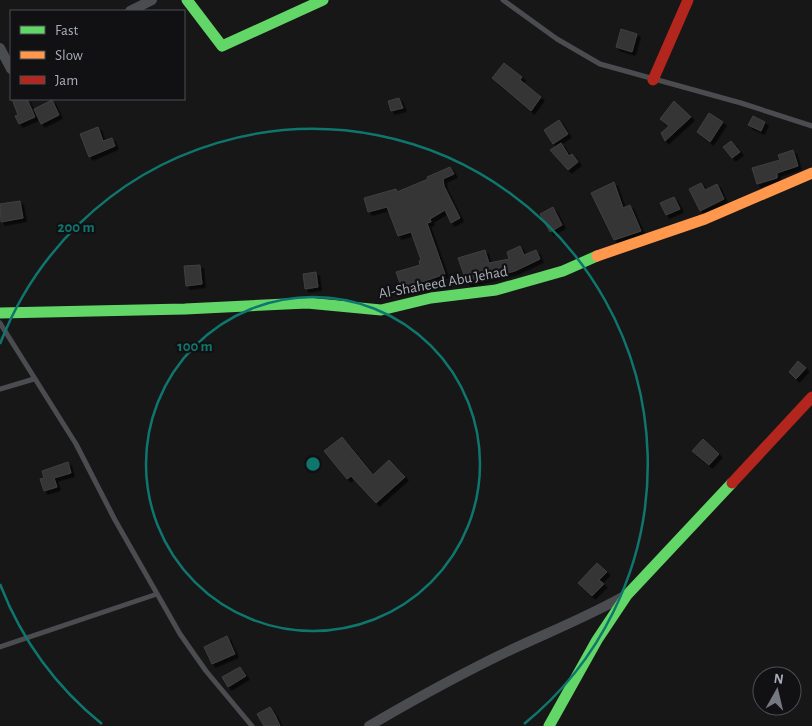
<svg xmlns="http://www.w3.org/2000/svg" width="812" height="726" viewBox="0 0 812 726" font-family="'Alegreya Sans',sans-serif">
  <defs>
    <filter id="shadow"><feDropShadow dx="3.5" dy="3.5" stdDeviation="0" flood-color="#0009"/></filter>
  </defs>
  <rect width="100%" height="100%" fill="#171717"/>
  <path fill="#353536" stroke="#3f4043" filter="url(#shadow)" d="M 621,29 L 637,34 L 632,52 L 616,47 Z
    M 504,63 L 522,77 L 520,80 L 541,97 L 531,111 L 492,78 Z
    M 399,98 L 403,108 L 391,111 L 388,101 Z
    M 12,99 L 27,99 L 35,117 L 19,124 L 15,116 L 18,115 Z
    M 52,100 L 59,115 L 41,124 L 34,109 Z
    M 674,101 L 691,117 L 665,141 L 661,133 L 669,126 L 660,119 Z
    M 709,113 L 723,122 L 710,142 L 697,132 Z
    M 753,116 L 765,122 L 761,131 L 748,125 Z
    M 559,120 L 568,134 L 553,144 L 544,130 Z
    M 98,127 L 103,141 L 112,138 L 115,146 L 89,157 L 80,134 Z
    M 731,141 L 740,152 L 732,158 L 723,147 Z
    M 561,143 L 569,156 L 572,154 L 578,162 L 568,170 L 550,150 Z
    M 793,150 L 798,166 L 777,173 L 777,178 L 757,184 L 752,168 L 780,160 L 778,155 Z
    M 450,167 L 454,174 L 443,179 L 444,186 L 460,218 L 451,223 L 445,210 L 430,219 L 431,222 L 427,223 L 445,274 L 402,289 L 396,272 L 420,265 L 419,261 L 421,260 L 411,232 L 398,236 L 387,207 L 368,212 L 364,198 L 396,189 L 397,192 L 428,179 L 427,177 Z
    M 614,182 L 623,208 L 630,205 L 641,231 L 614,240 L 591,193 Z
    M 701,183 L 705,190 L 717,184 L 724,199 L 700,211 L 689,189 Z
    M 674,197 L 680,209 L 666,215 L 660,203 Z
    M 20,201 L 23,218 L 1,222 L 0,204 Z
    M 553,207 L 562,225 L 550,232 L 540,214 Z
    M 520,246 L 524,255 L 536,250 L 540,259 L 515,271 L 467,283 L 458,258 L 485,250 L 489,263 L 509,259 L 507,252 Z
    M 200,265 L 202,284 L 186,286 L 184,266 Z
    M 316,272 L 318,287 L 305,289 L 303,274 Z
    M 798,361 L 806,368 L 796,379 L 789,372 Z
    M 342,437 L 373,475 L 389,460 L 405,477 L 376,503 L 351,476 L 347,479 L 324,451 Z
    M 703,439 L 719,454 L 709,465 L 692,451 Z
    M 68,462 L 71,473 L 54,478 L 57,487 L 44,491 L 40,479 L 44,478 L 42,471 Z
    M 597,563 L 607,572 L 599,580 L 604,584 L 592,596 L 578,583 Z
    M 227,636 L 235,654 L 212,664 L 204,647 Z
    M 240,667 L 246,676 L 228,687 L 222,677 Z
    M 270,707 L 275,715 L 280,726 L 264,726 L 257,714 Z"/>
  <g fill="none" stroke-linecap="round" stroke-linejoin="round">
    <path stroke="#4b4c50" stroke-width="5" d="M 503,0 L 557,39 L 600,64 L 741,103 L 812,126
      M 0,323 L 76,444 L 115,520 L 180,634 L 206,671 L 252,726
      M 0,389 L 34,379
      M 0,647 L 157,594"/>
    <path stroke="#4b4c50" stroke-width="10" d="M 130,11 L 152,0
      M 0,48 L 11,69
      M 369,726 C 417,698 466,671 517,647 C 554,630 591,615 626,595"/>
    <path stroke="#63d668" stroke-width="11" d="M 187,0 L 222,46 L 323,0
      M 0,313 L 185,309 L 307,303 L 381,310 L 431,298 L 496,290 L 563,271 L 597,256
      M 549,726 L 597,640 L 627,595 L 732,483"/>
    <path stroke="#ff974d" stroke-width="11" d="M 597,256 L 705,219 L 812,173"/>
    <path stroke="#b3261e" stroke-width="11" d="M 653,80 L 688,0
      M 732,483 L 812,397"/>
  </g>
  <g fill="none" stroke="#0f766e" stroke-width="2.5">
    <circle cx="313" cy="464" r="167"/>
    <path d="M102 724A335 335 0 0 1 0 584M0 344A335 335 0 1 1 524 724"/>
  </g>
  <g text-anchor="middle" stroke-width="4.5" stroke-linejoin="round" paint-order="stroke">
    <g font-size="15" fill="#a8adb8" stroke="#111113">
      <text transform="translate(443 282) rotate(-10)" y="5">Al-Shaheed Abu Jehad</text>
    </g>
  </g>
  <circle cx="313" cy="464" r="8" fill="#0f766e" stroke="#111113" stroke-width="2.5"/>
  <g font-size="15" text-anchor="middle" font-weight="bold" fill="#0f766e" stroke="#111113" stroke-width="4.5" stroke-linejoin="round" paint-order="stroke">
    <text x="76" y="232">200 m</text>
    <text x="195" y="351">100 m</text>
  </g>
  <rect x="10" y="10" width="175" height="90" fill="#111113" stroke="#4d4f55"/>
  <rect x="20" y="26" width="25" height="8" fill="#63d668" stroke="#4d4f55"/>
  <text x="55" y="35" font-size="15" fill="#a8adb8">Fast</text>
  <rect x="20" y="51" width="25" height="8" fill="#ff974d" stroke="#4d4f55"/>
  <text x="55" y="60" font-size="15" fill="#a8adb8">Slow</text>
  <rect x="20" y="76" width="25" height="8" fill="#b3261e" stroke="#4d4f55"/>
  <text x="55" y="85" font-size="15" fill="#a8adb8">Jam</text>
  <g transform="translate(777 691) rotate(8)"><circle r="24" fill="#111113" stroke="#4d4f55"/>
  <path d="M0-4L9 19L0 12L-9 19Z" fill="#757880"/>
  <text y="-8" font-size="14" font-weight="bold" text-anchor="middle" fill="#a8adb8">N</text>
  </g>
</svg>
